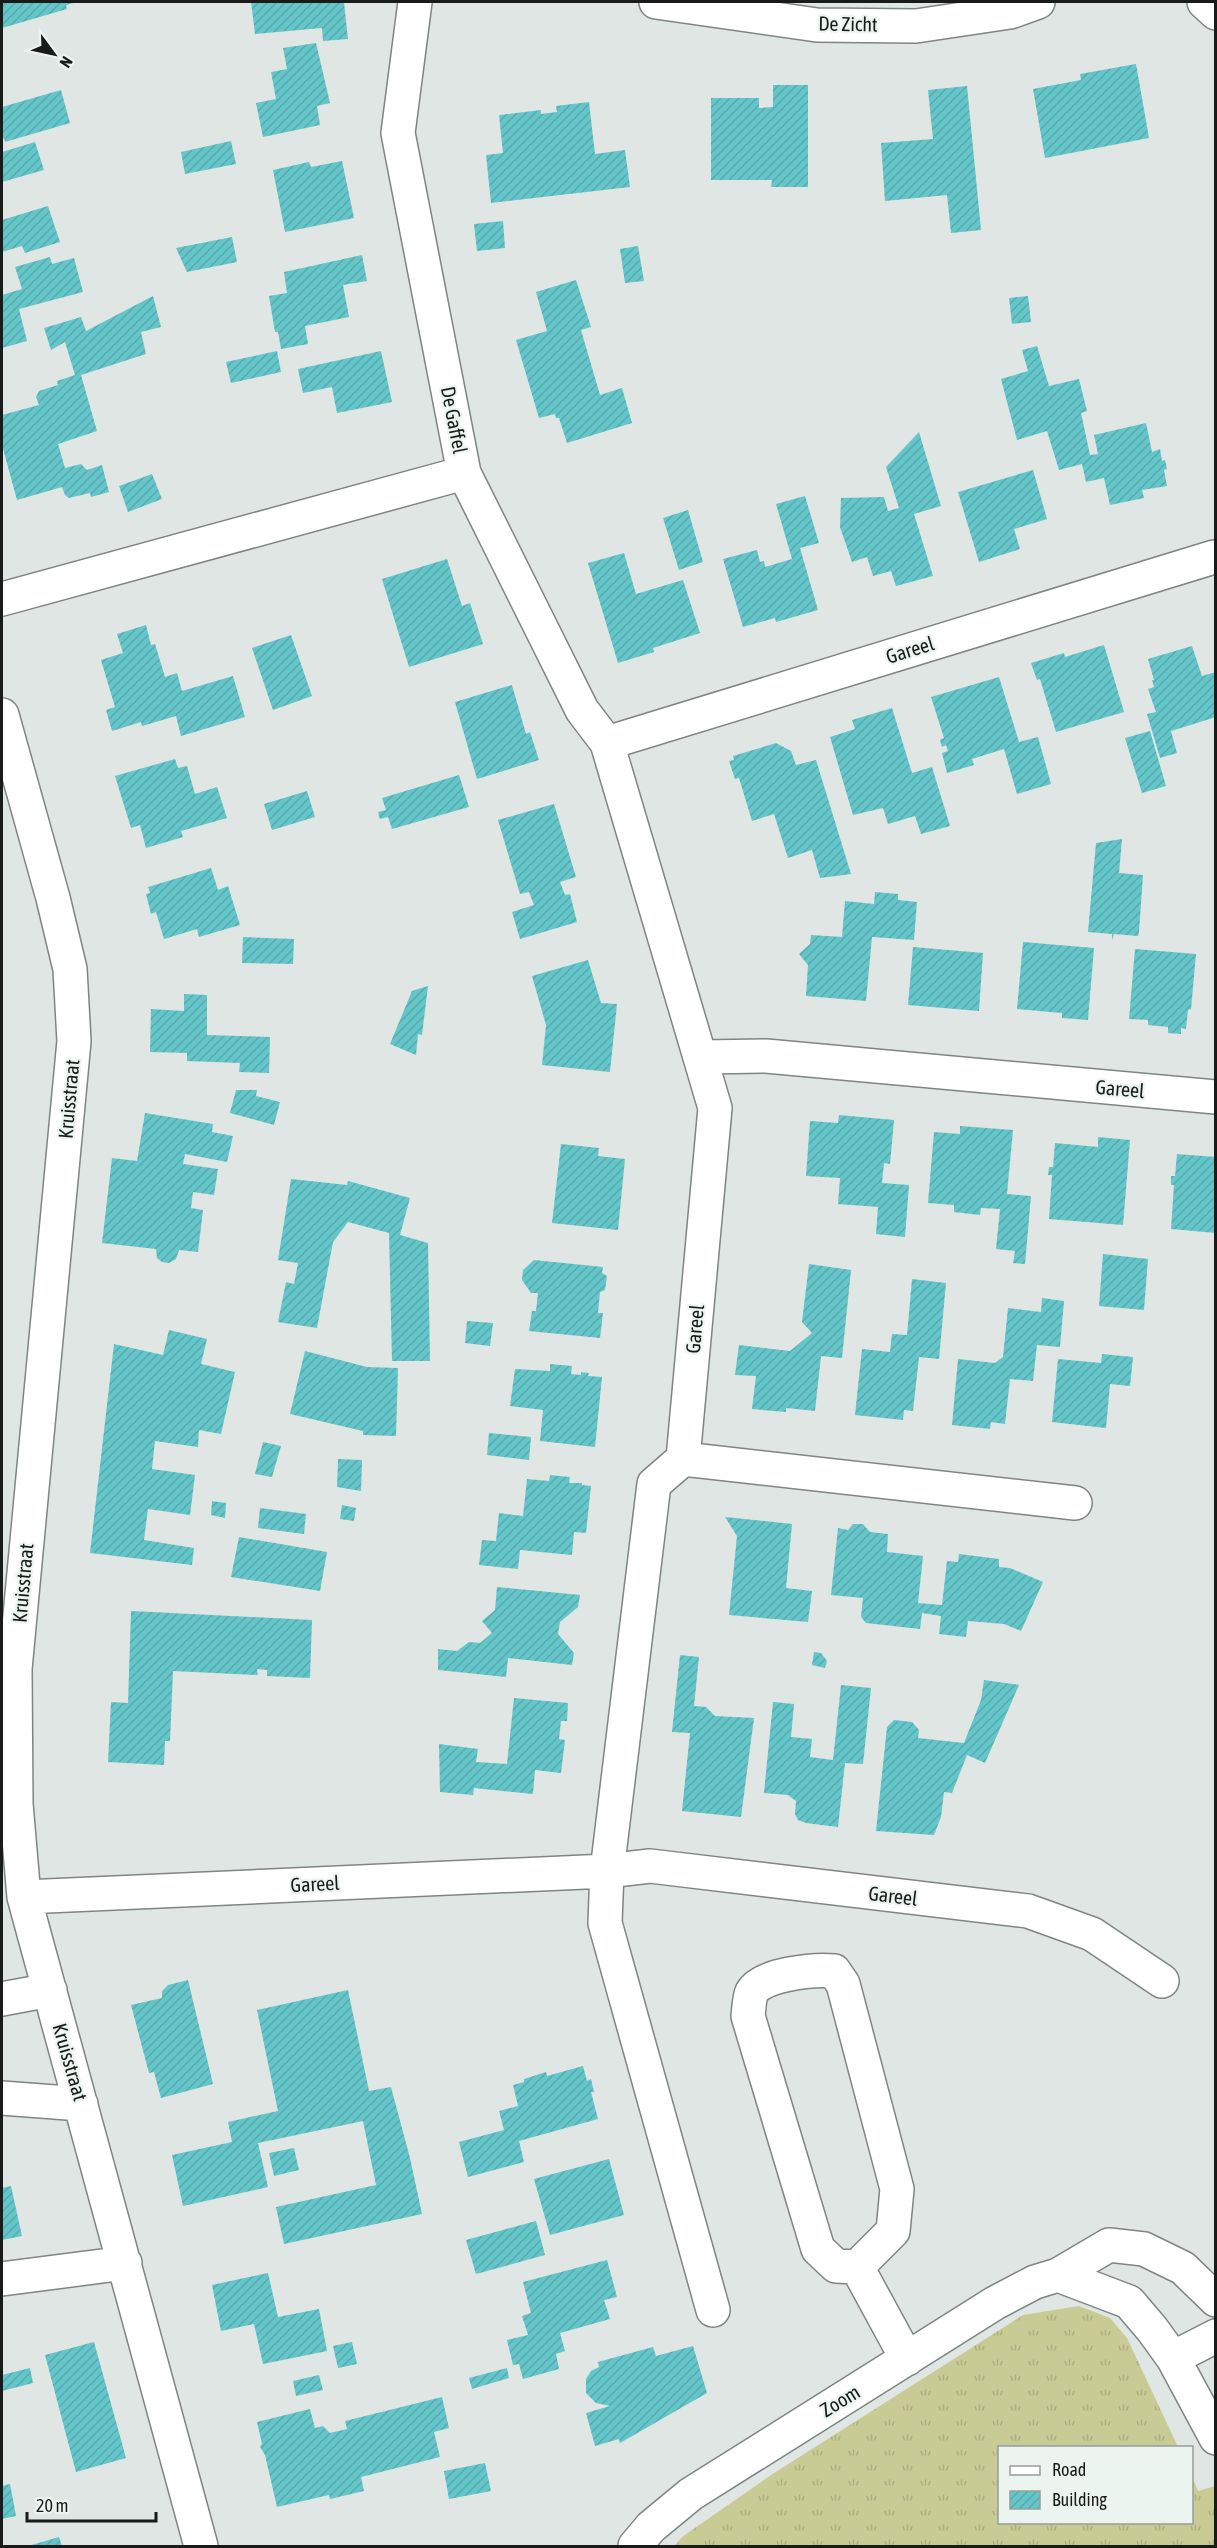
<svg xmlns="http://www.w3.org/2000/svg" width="1217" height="2548" viewBox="0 0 1217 2548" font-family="'Asap Condensed',sans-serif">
  <defs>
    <pattern id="grass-tufts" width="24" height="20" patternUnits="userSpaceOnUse" patternTransform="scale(1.5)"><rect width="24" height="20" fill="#c9cb95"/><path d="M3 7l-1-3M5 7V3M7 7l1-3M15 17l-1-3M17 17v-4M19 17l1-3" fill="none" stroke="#acae80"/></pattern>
    <pattern id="building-hatch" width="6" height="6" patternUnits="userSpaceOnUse" patternTransform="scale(1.5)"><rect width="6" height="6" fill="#65c6ca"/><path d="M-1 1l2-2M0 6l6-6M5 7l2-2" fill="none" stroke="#57aaad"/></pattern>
  </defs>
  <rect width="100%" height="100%" fill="#dfe6e3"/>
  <path fill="url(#grass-tufts)" d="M 1079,2306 L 1110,2318 L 1127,2338 L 1178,2447 L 1000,2448 L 1000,2522 L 1192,2522 L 1192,2477 L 1198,2491 L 1215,2486 L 1215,2546 L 675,2546 L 682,2537 L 771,2475 L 1023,2315 Z"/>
  <path fill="url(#building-hatch)" d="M 2,2 L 77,2 L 66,5 L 67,9 L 2,28 Z
    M 251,2 L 344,2 L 348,39 L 323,41 L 322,28 L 255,34 Z
    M 316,43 L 330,103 L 317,106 L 320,125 L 263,137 L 256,103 L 276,99 L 271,72 L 287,69 L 283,48 Z
    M 1136,64 L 1149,138 L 1045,158 L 1033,89 L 1081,80 L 1080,74 Z
    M 773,85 L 808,85 L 808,187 L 771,187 L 772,180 L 711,180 L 711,98 L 759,98 L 759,108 L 773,107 Z
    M 967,86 L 981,230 L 951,233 L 947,195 L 885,201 L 881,143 L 933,139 L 928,90 Z
    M 61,90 L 70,123 L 5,142 L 4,138 L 2,139 L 2,107 Z
    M 589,102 L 595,154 L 625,150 L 630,187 L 491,203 L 486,155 L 503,153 L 499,115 L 541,110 L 541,114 L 557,112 L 556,106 Z
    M 231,141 L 236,164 L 185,174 L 181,152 Z
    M 35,142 L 44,170 L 2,182 L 2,152 Z
    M 342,161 L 354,218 L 285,232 L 273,170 L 309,162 L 311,167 Z
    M 48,206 L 60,242 L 25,253 L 22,246 L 2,252 L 2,220 Z
    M 503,221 L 505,248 L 477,251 L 474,224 Z
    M 232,237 L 237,262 L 187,272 L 176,248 Z
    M 638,246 L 644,281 L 625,283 L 620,249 Z
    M 362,255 L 367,281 L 343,285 L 349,317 L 305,326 L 308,344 L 281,349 L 278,332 L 275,332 L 269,296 L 287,293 L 284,272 Z
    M 50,257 L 52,264 L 74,258 L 83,292 L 19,309 L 27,341 L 2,348 L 2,295 L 22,289 L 15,267 Z
    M 576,280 L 591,327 L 581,330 L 600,395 L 622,388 L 632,423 L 567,443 L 559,418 L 556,418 L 555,414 L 539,418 L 516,340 L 547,331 L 536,292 Z
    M 153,296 L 161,327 L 141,332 L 146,354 L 81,375 L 97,431 L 58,444 L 65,468 L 81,464 L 87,470 L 102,465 L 109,492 L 91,497 L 90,493 L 69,498 L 65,495 L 62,487 L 17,500 L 2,445 L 2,415 L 39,405 L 36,397 L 39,391 L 58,385 L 57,381 L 75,375 L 65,342 L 51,350 L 44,328 L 81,317 L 86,331 Z
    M 1028,296 L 1031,322 L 1012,324 L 1009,298 Z
    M 1037,346 L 1049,386 L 1079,379 L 1087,411 L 1081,413 L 1090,455 L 1098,454 L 1094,435 L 1146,423 L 1152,452 L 1160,449 L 1162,461 L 1165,460 L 1167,469 L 1164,470 L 1167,486 L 1142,490 L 1144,498 L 1110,505 L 1104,478 L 1086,482 L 1082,464 L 1059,470 L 1047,431 L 1017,440 L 1001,379 L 1028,371 L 1022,350 Z
    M 277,351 L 281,372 L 231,383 L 226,362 Z
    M 381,351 L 392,402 L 337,413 L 332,387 L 303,393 L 298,369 Z
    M 919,432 L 941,506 L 914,514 L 933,576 L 896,586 L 891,571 L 873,576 L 867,557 L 852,562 L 840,527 L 841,498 L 884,497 L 888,511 L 899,508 L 886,467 Z
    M 1033,470 L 1047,519 L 1014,529 L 1020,549 L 979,562 L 958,492 Z
    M 152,474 L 162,499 L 128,512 L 119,486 Z
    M 805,496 L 819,543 L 800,548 L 818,610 L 776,622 L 775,618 L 743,627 L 723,559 L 757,550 L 760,562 L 764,561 L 765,567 L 792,559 L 776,504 Z
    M 688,510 L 703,562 L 679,570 L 663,518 Z
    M 624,553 L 636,594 L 683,580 L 700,633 L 653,648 L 654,652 L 618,663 L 588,563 Z
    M 447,559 L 462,606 L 470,603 L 483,644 L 409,667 L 382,579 Z
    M 146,625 L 151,645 L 155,644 L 165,677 L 177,673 L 182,691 L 233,676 L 245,717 L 181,736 L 176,716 L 142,726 L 141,722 L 112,731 L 106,710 L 115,707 L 101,660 L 123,653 L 117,634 Z
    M 291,635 L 312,696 L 273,710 L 252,648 Z
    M 1104,645 L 1124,712 L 1056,732 L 1040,679 L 1037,680 L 1031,663 L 1064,653 L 1065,657 Z
    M 1192,646 L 1202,676 L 1216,672 L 1216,717 L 1171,731 L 1177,753 L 1160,758 L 1147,714 L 1156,712 L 1148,689 L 1154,687 L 1152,680 L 1154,680 L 1148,659 Z
    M 999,677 L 1019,742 L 1038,737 L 1051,784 L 1017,794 L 1004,749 L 972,759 L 974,765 L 947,773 L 942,753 L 948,751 L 946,745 L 942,747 L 940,740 L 944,738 L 931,697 Z
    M 512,685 L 526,734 L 530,732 L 539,760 L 477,779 L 455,702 Z
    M 892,708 L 912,773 L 932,767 L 950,826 L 921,834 L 915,816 L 888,824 L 883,808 L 853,815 L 830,737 L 855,729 L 852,720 Z
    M 1150,731 L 1166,786 L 1142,793 L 1125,738 Z
    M 776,743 L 791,751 L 796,765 L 816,760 L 851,874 L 820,878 L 812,850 L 788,858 L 774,814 L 752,821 L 739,778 L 735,779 L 729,761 L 734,760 L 733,756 Z
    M 175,759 L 178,768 L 187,766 L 195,794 L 217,787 L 227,818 L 181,831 L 183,837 L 146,848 L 140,825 L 131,828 L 115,776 Z
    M 459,775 L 469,807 L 392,829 L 388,817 L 380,819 L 378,812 L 386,810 L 382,798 Z
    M 307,791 L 315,817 L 272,830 L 264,804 Z
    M 554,804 L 576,877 L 560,882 L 565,895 L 570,894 L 577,922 L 520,939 L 512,912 L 534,905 L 529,892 L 520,894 L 498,820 Z
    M 1122,839 L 1119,873 L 1143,875 L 1139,932 L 1138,936 L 1114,934 L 1112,940 L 1112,934 L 1088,932 L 1096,843 Z
    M 211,868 L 218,890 L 228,886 L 240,925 L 199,937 L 197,929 L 164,939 L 156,912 L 151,914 L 146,894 L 150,893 L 148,887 Z
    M 875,892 L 898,894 L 898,900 L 917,902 L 914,940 L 872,937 L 866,1001 L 806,996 L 808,965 L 799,954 L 810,944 L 811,935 L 842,937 L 845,901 L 874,904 Z
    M 243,937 L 294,939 L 293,964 L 242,963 Z
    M 1023,942 L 1094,948 L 1088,1020 L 1062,1018 L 1062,1013 L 1017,1009 Z
    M 913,947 L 983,953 L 979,1011 L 908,1005 Z
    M 1135,949 L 1196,954 L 1191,1009 L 1188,1010 L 1186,1029 L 1181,1028 L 1181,1034 L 1168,1033 L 1168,1027 L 1148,1025 L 1148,1020 L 1129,1019 Z
    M 588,960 L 601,1003 L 617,1004 L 610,1072 L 542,1065 L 546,1025 L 532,976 Z
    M 428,986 L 422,1035 L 418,1034 L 416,1055 L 390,1044 L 412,991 Z
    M 184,994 L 207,995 L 207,1035 L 270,1037 L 269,1073 L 239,1072 L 240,1063 L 187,1061 L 187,1053 L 150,1052 L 151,1009 L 184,1011 Z
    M 236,1090 L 257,1090 L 256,1096 L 280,1102 L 274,1125 L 230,1113 Z
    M 145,1113 L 213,1124 L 212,1132 L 233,1136 L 227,1162 L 185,1154 L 183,1164 L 218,1169 L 214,1195 L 193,1192 L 191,1208 L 203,1210 L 198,1252 L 179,1250 L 176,1259 L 169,1263 L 162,1262 L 157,1258 L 156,1249 L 102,1243 L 112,1158 L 137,1161 Z
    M 839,1115 L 894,1120 L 890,1164 L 884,1163 L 882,1183 L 909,1185 L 905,1237 L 876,1234 L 878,1207 L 838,1204 L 840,1178 L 806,1176 L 810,1121 L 838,1123 Z
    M 960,1126 L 1013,1130 L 1007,1194 L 1031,1196 L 1025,1264 L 1013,1263 L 1015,1251 L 996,1249 L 1000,1209 L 981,1208 L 980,1215 L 954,1212 L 954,1205 L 928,1203 L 934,1132 L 960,1134 Z
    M 1098,1137 L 1130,1140 L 1123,1225 L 1049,1219 L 1052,1175 L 1048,1175 L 1049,1167 L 1053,1167 L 1055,1143 L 1098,1147 Z
    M 561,1144 L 599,1148 L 598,1156 L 625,1159 L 618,1230 L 552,1223 Z
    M 1177,1154 L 1216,1157 L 1216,1233 L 1171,1229 L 1174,1185 L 1171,1185 L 1171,1176 L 1175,1176 Z
    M 291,1179 L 347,1185 L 348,1181 L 410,1198 L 400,1235 L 428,1243 L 430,1361 L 392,1361 L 389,1233 L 348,1222 L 333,1242 L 317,1328 L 278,1322 L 286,1282 L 294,1284 L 298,1263 L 278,1260 Z
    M 1103,1254 L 1148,1259 L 1144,1310 L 1099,1306 Z
    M 534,1260 L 603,1267 L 602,1273 L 607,1276 L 605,1290 L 600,1292 L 598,1313 L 603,1313 L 600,1338 L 529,1331 L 532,1311 L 536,1311 L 538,1293 L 531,1293 L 522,1280 L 523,1270 Z
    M 809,1264 L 851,1270 L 842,1358 L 821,1356 L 815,1411 L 786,1408 L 786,1412 L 752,1409 L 756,1376 L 735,1375 L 739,1345 L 790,1351 L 812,1333 L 802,1322 Z
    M 912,1279 L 946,1283 L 939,1359 L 919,1357 L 913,1411 L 904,1410 L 903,1420 L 855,1415 L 862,1349 L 890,1352 L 892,1334 L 907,1335 Z
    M 1042,1298 L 1064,1301 L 1060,1347 L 1037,1345 L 1033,1381 L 1010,1379 L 1005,1424 L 991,1422 L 990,1429 L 952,1425 L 958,1359 L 995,1363 L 1003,1357 L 1008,1308 L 1041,1312 Z
    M 467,1321 L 493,1323 L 490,1346 L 465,1343 Z
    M 169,1330 L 207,1339 L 201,1364 L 235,1372 L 221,1434 L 199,1430 L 198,1447 L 155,1441 L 152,1469 L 195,1475 L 190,1515 L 148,1509 L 144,1540 L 194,1548 L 192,1565 L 90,1553 L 114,1344 L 163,1355 Z
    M 305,1351 L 367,1367 L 398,1368 L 396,1436 L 363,1435 L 363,1431 L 290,1414 Z
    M 1102,1354 L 1133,1357 L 1130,1386 L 1110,1384 L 1106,1428 L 1052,1422 L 1058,1359 L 1101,1363 Z
    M 550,1364 L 572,1366 L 571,1374 L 581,1375 L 581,1372 L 589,1373 L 588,1376 L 602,1377 L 595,1447 L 540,1441 L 543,1410 L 510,1406 L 515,1369 L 550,1371 Z
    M 489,1433 L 531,1437 L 529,1460 L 487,1455 Z
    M 263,1442 L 281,1446 L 272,1477 L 255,1474 Z
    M 338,1459 L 362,1460 L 361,1491 L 337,1487 Z
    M 550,1475 L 570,1477 L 569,1483 L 582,1483 L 582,1485 L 591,1486 L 586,1533 L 574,1532 L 572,1555 L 520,1550 L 518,1569 L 479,1565 L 482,1540 L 496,1541 L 499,1513 L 523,1516 L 527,1479 L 549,1481 Z
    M 212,1501 L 226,1503 L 225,1518 L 211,1515 Z
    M 342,1505 L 356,1508 L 354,1521 L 340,1519 Z
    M 260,1508 L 306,1514 L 304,1534 L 258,1528 Z
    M 725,1517 L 792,1524 L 786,1588 L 812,1591 L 808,1622 L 729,1615 L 737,1536 Z
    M 853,1524 L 863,1524 L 870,1532 L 888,1534 L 887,1552 L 923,1556 L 918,1603 L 942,1605 L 947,1561 L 958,1562 L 959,1554 L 999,1559 L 999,1567 L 1010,1568 L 1043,1582 L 1021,1631 L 1004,1624 L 968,1621 L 966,1637 L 939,1634 L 941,1616 L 922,1613 L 920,1629 L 866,1623 L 861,1617 L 863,1598 L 831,1595 L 838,1528 L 848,1530 Z
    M 239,1537 L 327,1552 L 320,1591 L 231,1577 Z
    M 497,1587 L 580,1595 L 578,1607 L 560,1622 L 558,1634 L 574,1653 L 572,1665 L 508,1658 L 506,1677 L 438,1670 L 438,1649 L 457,1651 L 469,1642 L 480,1643 L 492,1633 L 482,1621 L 495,1610 Z
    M 131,1611 L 312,1620 L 310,1678 L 267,1676 L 267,1670 L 257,1669 L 258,1675 L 173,1671 L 170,1741 L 165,1741 L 164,1765 L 108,1762 L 111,1702 L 128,1703 Z
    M 814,1652 L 821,1653 L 827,1661 L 825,1668 L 812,1665 Z
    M 680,1655 L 699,1657 L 694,1706 L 706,1707 L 715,1716 L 754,1718 L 741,1817 L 682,1811 L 690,1733 L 672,1732 Z
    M 984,1680 L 1019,1685 L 985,1763 L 967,1755 L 952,1793 L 944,1792 L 941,1817 L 934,1835 L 876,1831 L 887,1727 L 894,1720 L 912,1722 L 919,1730 L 918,1738 L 964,1743 L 981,1700 Z
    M 841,1685 L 871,1688 L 863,1764 L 845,1763 L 838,1827 L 806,1823 L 798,1820 L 795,1814 L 796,1801 L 788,1795 L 764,1793 L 773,1702 L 794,1704 L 791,1737 L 812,1739 L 810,1757 L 833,1760 Z
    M 514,1698 L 568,1703 L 567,1721 L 561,1721 L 559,1739 L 565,1740 L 561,1773 L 535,1770 L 533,1794 L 474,1788 L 473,1795 L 440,1792 L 439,1744 L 478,1749 L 476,1762 L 507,1764 Z
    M 188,1980 L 213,2084 L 161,2098 L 154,2072 L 149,2073 L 131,2005 L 162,1998 L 162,1991 L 168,1985 Z
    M 348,1990 L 369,2091 L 391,2087 L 410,2158 L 422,2214 L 284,2244 L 276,2207 L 376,2185 L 363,2121 L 258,2143 L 268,2187 L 183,2206 L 172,2155 L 232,2142 L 228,2122 L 278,2111 L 257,2010 Z
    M 583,2066 L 587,2081 L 591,2079 L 594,2092 L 591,2092 L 598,2119 L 519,2141 L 524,2162 L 468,2177 L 459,2142 L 504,2130 L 499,2111 L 518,2106 L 513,2085 L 524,2082 L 524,2079 L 546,2072 L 547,2076 Z
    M 294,2148 L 299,2170 L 274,2176 L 269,2153 Z
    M 609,2159 L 624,2215 L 550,2235 L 534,2179 Z
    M 11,2186 L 22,2236 L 2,2240 L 2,2188 Z
    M 536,2221 L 545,2255 L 476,2274 L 466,2240 Z
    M 607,2260 L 617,2297 L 604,2300 L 610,2319 L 560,2333 L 565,2351 L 556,2354 L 559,2369 L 523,2379 L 519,2364 L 513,2365 L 507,2340 L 528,2335 L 522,2316 L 531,2313 L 523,2282 Z
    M 268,2273 L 278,2317 L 319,2309 L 327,2351 L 263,2364 L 254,2324 L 221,2331 L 212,2285 Z
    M 94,2342 L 126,2458 L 76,2472 L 45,2355 Z
    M 352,2342 L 357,2364 L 338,2368 L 333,2346 Z
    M 693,2346 L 707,2393 L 620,2443 L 619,2439 L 595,2446 L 586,2413 L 610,2406 L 596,2403 L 586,2393 L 586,2379 L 591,2371 L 599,2367 L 598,2362 L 653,2347 L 656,2356 Z
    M 30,2368 L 33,2383 L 2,2391 L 2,2375 Z
    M 507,2368 L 509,2378 L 472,2389 L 469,2378 Z
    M 319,2375 L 323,2390 L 296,2396 L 293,2381 Z
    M 442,2397 L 449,2428 L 434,2432 L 440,2457 L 361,2477 L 364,2491 L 330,2499 L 329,2495 L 277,2507 L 265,2455 L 260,2447 L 262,2444 L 257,2422 L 310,2409 L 315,2428 L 323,2426 L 330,2433 L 347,2429 L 345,2421 Z
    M 485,2463 L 491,2491 L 449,2499 L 444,2471 Z
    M 10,2484 L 16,2516 L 2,2519 L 2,2486 Z
    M 59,2537 L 62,2546 L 28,2546 Z"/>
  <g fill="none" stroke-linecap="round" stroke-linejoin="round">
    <defs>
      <path id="minor" d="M 415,2 L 398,133 L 464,473 L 582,710 L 607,743 L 715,1108 L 683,1459 L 654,1484 L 607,1871 L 605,1923 L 713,2310
        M 656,2 L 817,25 L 916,26 L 1010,12 L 1038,2
        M 1204,2 L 1216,13
        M 2,599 L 464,473
        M 2,715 L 53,898 L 70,969 L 74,1041 L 15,1669 L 16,1804 L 24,1897 L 201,2546
        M 607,743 L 1214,557
        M 702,1057 L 766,1056 L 1216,1097
        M 683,1459 L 1075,1503
        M 24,1897 L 607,1871 L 650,1866 L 1028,1911 L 1092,1934 L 1162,1981
        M 2,1999 L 50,1990
        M 2,2098 L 81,2104
        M 857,2267 L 836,2266 L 818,2249 L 748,2016 C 749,2009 749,1998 752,1992 C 762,1974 815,1969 834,1971 L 843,1984 L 897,2189 L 893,2231 L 857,2267 L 907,2359
        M 1058,2275 L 1129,2302 L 1152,2329 L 1173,2358 L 1216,2438
        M 2,2279 L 125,2263
        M 1173,2358 L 1216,2336
        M 635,2546 L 651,2527 L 691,2494 L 995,2303 L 1035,2282 L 1058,2275 L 1109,2245 L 1144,2249 L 1183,2268 L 1216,2300"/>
    </defs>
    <use href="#minor" stroke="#7f8582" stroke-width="36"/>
    <use href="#minor" stroke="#fff" stroke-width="33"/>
  </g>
  <g text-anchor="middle" stroke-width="4.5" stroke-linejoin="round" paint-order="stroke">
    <g font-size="20" fill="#191b1a" stroke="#ecf4f0">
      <text transform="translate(848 24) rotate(1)" y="7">De Zicht</text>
      <text transform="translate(454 420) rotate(79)" y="7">De Gaffel</text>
      <text transform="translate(910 650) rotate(-17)" y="7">Gareel</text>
      <text transform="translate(1120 1089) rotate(5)" y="7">Gareel</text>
      <text transform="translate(69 1099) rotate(-85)" y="7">Kruisstraat</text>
      <text transform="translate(695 1329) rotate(-85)" y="7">Gareel</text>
      <text transform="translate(23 1583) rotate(-85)" y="7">Kruisstraat</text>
      <text transform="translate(315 1884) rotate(-3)" y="7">Gareel</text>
      <text transform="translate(893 1896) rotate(7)" y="7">Gareel</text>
      <text transform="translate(70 2062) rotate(74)" y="7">Kruisstraat</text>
      <text transform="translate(840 2401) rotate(-32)" y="7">Zoom</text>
    </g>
  </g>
  <rect width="1217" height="2548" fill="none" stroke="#191b1a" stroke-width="6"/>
  <rect x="998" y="2446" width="195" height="78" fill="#ecf4f0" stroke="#989d9a" stroke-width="1.5"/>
  <rect x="1010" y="2466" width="30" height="9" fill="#ffffff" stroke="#989d9a" stroke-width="1.5"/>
  <text x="1052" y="2476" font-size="18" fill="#191b1a">Road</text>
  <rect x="1010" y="2491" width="30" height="18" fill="url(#building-hatch)" stroke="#989d9a" stroke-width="1.5"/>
  <text x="1052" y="2506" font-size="18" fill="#191b1a">Building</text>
  <g transform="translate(54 54) rotate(123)" stroke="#ecf4f0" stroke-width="4.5" paint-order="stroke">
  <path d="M0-4.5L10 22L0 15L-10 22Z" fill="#191b1a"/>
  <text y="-9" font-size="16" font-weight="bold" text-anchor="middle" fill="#191b1a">N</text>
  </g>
  <path d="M27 2512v9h129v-9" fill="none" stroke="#191b1a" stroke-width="3"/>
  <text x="36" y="2512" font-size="18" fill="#191b1a" stroke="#ecf4f0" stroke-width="4.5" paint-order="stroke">20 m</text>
</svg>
